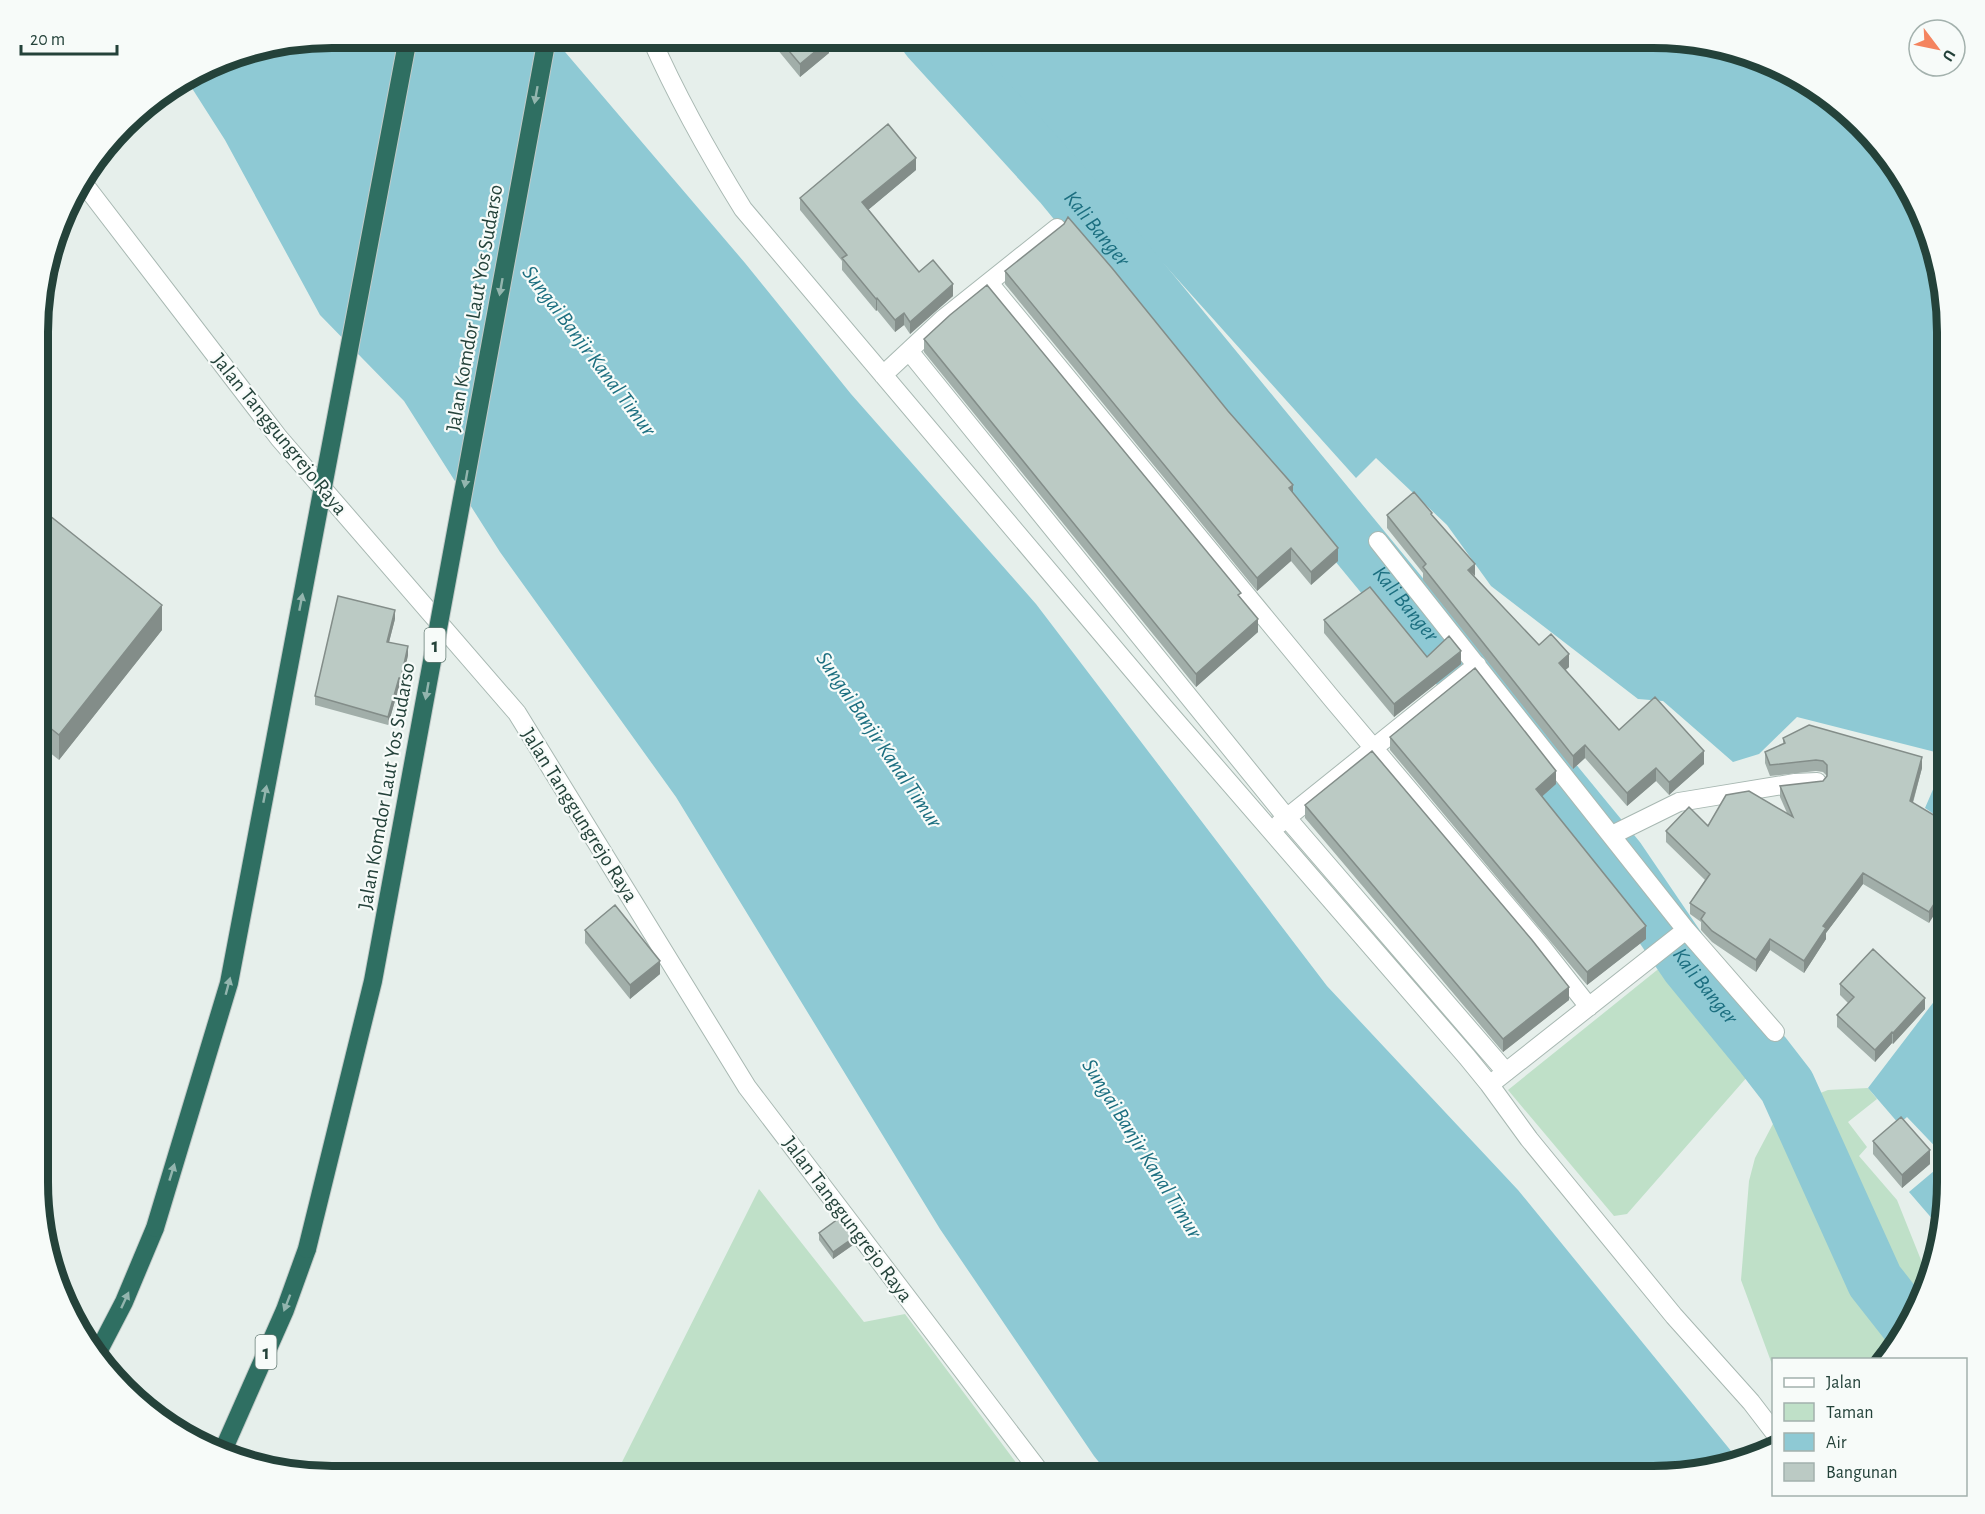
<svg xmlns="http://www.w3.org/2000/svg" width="1985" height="1514" viewBox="0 0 1985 1514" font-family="'Alegreya Sans',sans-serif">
  <rect width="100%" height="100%" fill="#e6efeb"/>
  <path fill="#bfe0c8" d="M 1677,954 L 1762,1060 L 1627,1214 L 1614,1216 L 1508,1090 Z
    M 1868,1088 L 1877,1099 L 1848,1122 L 1867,1147 L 1859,1156 L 1897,1200 L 1929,1280 L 1925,1295 L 1885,1359 L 1774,1360 L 1773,1367 L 1741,1280 L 1749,1181 L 1755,1158 L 1775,1120 L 1795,1103 L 1828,1090 Z
    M 759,1189 L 864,1322 L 905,1314 L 1026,1476 L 615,1476 Z"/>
  <path fill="#8ec9d4" d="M 332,38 L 554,39 L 745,263 L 851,394 L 1036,604 L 1327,986 L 1518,1190 L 1736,1457 L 1653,1476 L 1110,1476 L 1094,1456 L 940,1229 L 676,797 L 500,552 L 404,401 L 320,315 L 225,140 L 188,82 L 237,53 Z
    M 961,38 L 1672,38 L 1731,52 L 1801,82 L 1847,110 L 1917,202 L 1947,331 L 1947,755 L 1797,717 L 1759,754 L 1733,762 L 1663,701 L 1638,699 L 1491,586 L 1447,525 L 1376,458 L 1356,478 Z
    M 1947,757 L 1947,823 L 1925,808 Z
    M 1942,991 L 1947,994 L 1947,1159 L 1907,1117 L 1899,1124 L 1868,1088 Z
    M 1947,1160 L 1947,1202 L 1941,1229 L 1909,1192 Z"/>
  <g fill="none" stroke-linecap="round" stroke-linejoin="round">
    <path stroke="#8ec9d4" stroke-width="57" id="s1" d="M 929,38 L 1061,183 L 1617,859 L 1689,965 L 1763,1055 L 1787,1086 L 1875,1281 L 1908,1323"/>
    <defs>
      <path id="minor" d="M 651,38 C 677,97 709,154 743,209 L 1162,705 L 1467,1057 L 1489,1084 L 1529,1139 L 1674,1316 L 1751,1402 L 1774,1432
        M 81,180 L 279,438 L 517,713 L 747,1087 L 1043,1476
        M 989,283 L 1333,700 L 1541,946 L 1589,1007
        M 909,351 L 1287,818 L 1506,1072
        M 883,375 L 943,319 L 1057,228
        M 1378,541 L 1686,930 L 1775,1032
        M 1279,824 L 1477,665
        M 1612,835 L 1679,802 L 1795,783 L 1817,782
        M 1497,1079 L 1686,930"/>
      <path id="highway" d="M 98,1352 L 124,1302 L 155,1228
        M 221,1455 L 285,1310 L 307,1249"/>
    </defs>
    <use href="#minor" stroke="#a8b8b2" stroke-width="20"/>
    <use href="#highway" stroke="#c2cac8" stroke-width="20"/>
    <use href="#minor" stroke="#fff" stroke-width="18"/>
    <use href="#highway" stroke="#2f6f62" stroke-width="18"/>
    <defs>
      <path id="highway-bridge" d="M 155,1228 L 229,983 L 408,38
        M 307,1249 L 373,981 L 547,38"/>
    </defs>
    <use href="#highway-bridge" stroke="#c2cac8" stroke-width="20" stroke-linecap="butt"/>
    <use href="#highway-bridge" stroke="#2f6f62" stroke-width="18"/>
  </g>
  <path fill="#a1aea9" d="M 768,38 L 827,38 L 829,53 L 800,77 Z
    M 916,170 L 868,210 L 919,272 L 953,296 L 910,334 L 904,325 L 895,332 L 877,310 L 876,311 L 842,270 L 842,261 L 800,210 L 800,198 Z
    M 1005,271 L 1293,493 L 1338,561 L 1311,585 L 1291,561 L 1257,591 L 1005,284 Z
    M 924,339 L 1241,598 L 1258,632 L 1196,687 L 924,352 Z
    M 40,508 L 162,630 L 59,760 L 39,744 Z
    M 1387,515 L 1432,516 L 1474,576 L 1539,645 L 1569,667 L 1565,670 L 1619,730 L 1704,764 L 1671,793 L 1669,795 L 1656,781 L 1627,806 L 1585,758 L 1573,769 L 1423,580 L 1423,573 L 1387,528 Z
    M 395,619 L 389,642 L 408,655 L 401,687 L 399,687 L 388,725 L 315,705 L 315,696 Z
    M 1324,620 L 1427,657 L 1461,664 L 1394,717 L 1324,633 Z
    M 1390,737 L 1556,784 L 1542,796 L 1646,939 L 1587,985 L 1390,750 Z
    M 1783,738 L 1922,768 L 1913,803 L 1947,823 L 1929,923 L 1863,884 L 1826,933 L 1826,939 L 1804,973 L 1770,950 L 1756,972 L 1712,942 L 1701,930 L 1701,922 L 1690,914 L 1690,903 L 1705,880 L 1666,842 L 1666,831 L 1787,813 L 1780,797 L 1780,786 L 1823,781 L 1827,776 L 1823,772 L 1816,771 L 1770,776 L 1765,763 L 1765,752 L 1783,744 Z
    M 1305,805 L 1569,1000 L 1503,1052 L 1305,818 Z
    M 585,930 L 660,974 L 630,999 L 585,943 Z
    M 1840,984 L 1925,1009 L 1893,1044 L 1892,1043 L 1875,1062 L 1837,1027 L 1837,1015 L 1848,1003 L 1840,995 Z
    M 1873,1141 L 1930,1164 L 1902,1188 L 1873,1154 Z
    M 819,1233 L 853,1245 L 833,1259 L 819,1240 Z"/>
  <path fill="#838d89" d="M 829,40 L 829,53 L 800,77 L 800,64 Z
    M 916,158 L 916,170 L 862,215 L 862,202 Z
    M 953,284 L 953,296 L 910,334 L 910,322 Z
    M 877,298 L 877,310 L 876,311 L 876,299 Z
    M 904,313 L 904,325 L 895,332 L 895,320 Z
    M 1293,485 L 1293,498 L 1289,488 Z
    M 1291,548 L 1291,561 L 1257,591 L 1257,578 Z
    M 1338,548 L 1338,561 L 1311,585 L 1311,572 Z
    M 1475,564 L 1475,576 L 1468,570 Z
    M 162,605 L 162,630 L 59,760 L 59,735 Z
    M 395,610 L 395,619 L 387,650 L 387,642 Z
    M 1258,619 L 1258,632 L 1196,687 L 1196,674 Z
    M 408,646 L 408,655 L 401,687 L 401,678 Z
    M 1461,651 L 1461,664 L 1394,717 L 1394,704 Z
    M 1569,654 L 1569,667 L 1559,676 L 1559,663 Z
    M 399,678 L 399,687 L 388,725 L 388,717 Z
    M 1585,745 L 1585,758 L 1573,769 L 1573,756 Z
    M 1704,751 L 1704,764 L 1669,795 L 1669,782 Z
    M 1922,757 L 1922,768 L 1910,812 L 1910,801 Z
    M 1656,768 L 1656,781 L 1627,806 L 1627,793 Z
    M 1556,771 L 1556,784 L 1536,802 L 1536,789 Z
    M 1863,873 L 1863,884 L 1826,933 L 1826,939 L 1804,973 L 1804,961 L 1823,926 Z
    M 1947,884 L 1947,895 L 1929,923 L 1929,912 Z
    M 1646,926 L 1646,939 L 1587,985 L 1587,972 Z
    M 1770,939 L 1770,950 L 1756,972 L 1756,960 Z
    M 660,961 L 660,974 L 630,999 L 630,985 Z
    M 1569,987 L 1569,1000 L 1503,1052 L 1503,1039 Z
    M 1925,998 L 1925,1009 L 1893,1044 L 1893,1033 Z
    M 1892,1032 L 1892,1043 L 1875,1062 L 1875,1050 Z
    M 1930,1150 L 1930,1164 L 1902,1188 L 1902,1175 Z
    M 853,1238 L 853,1245 L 833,1259 L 833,1252 Z"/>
  <path fill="#bbcac4" stroke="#838d89" stroke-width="1.5" d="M 778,38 L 827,38 L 829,40 L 800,64 Z
    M 888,124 L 916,158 L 862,202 L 919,272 L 933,260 L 953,284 L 910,322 L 904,313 L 895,320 L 877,298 L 876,299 L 842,258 L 847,255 L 800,198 Z
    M 1068,217 L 1112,268 L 1228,411 L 1293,485 L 1289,488 L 1338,548 L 1311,572 L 1291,548 L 1257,578 L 1005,271 L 1064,224 Z
    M 987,285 L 1241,593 L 1238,595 L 1258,619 L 1196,674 L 924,339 L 950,315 Z
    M 1414,492 L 1432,513 L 1431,514 L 1475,564 L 1468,570 L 1539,645 L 1551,634 L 1569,654 L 1559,663 L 1619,730 L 1655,697 L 1704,751 L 1671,781 L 1669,782 L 1656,768 L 1627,793 L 1585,745 L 1573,756 L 1423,567 L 1426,564 L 1387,515 Z
    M 40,508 L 162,605 L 59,735 L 39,719 Z
    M 1370,587 L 1427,657 L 1449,636 L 1461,651 L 1394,704 L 1324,620 Z
    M 338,596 L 395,610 L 387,642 L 408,646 L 401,678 L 399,678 L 388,717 L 315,696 Z
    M 1475,668 L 1556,771 L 1536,789 L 1646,926 L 1587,972 L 1390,737 Z
    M 1809,725 L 1922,757 L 1910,801 L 1947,823 L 1947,884 L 1929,912 L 1863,873 L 1823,926 L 1826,928 L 1804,961 L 1770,939 L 1756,960 L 1712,931 L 1701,919 L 1705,913 L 1690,903 L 1710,874 L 1666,831 L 1689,807 L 1708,826 L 1726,795 L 1749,791 L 1793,817 L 1780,786 L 1823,781 L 1827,776 L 1827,765 L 1823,761 L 1816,760 L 1770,765 L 1765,752 L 1785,743 L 1783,738 Z
    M 1372,751 L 1532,940 L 1569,987 L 1503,1039 L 1305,805 Z
    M 615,905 L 660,961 L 630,985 L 585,930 Z
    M 1873,949 L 1925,998 L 1893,1033 L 1892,1032 L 1875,1050 L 1837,1015 L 1854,997 L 1840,984 Z
    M 1901,1117 L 1930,1150 L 1902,1175 L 1873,1141 Z
    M 838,1219 L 853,1238 L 833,1252 L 819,1233 Z"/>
  <defs><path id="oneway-solid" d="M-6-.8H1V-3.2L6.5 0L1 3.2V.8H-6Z" transform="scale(1.5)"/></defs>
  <g fill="#93b5ae">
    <use href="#oneway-solid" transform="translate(536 95) rotate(100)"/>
    <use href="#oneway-solid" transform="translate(501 287) rotate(100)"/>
    <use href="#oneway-solid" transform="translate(466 479) rotate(100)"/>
    <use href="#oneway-solid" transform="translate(301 602) rotate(-79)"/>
    <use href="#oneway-solid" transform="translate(427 691) rotate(100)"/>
    <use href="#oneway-solid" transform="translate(265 794) rotate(-79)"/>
    <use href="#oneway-solid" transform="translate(228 986) rotate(-75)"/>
    <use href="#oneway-solid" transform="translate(172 1172) rotate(-73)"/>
    <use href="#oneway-solid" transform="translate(125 1300) rotate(-65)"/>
    <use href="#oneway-solid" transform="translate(287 1303) rotate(111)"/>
  </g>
  <g text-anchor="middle" stroke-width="4.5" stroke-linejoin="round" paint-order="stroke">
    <g fill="#f7fbf9" stroke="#637a73" stroke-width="1.5">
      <rect x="424.5" y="628" width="21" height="34" rx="4.5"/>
      <rect x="255.5" y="1335" width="21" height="34" rx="4.5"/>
    </g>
    <g font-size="20" font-weight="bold" fill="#24423a">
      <text x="435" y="652">1</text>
      <text x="266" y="1359">1</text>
    </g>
    <g font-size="21" fill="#24423a" stroke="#f7fbf9">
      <text transform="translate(474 308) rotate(-80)" y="7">Jalan Komdor Laut Yos Sudarso</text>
      <text transform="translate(280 434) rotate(51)" y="7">Jalan Tanggungrejo Raya</text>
      <text transform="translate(386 786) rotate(-80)" y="7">Jalan Komdor Laut Yos Sudarso</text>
      <text transform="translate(580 815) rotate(58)" y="7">Jalan Tanggungrejo Raya</text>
      <text transform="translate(848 1219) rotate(53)" y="7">Jalan Tanggungrejo Raya</text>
    </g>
    <g font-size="22" font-style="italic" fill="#1c6f80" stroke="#f7fbf9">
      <text dy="8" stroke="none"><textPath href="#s1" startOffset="254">Kali Banger</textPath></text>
      <text transform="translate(590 350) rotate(53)" y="8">Sungai Banjir Kanal Timur</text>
      <text dy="8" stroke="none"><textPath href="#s1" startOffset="740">Kali Banger</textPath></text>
      <text transform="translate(880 739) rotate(56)" y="8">Sungai Banjir Kanal Timur</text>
      <text dy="8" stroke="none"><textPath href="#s1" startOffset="1226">Kali Banger</textPath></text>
      <text transform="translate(1143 1148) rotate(58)" y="8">Sungai Banjir Kanal Timur</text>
    </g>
  </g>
  <path d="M0 0H1985V1514H0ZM332 48H1653A284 284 0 0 1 1937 332V1182A284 284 0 0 1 1653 1466H332A284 284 0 0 1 48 1182V332A284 284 0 0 1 332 48Z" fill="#f7fbf9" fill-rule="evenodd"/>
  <path fill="none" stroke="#24423a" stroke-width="8" d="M332 48H1653A284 284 0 0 1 1937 332V1182A284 284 0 0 1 1653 1466H332A284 284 0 0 1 48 1182V332A284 284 0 0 1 332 48Z"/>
  <rect x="1772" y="1358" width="195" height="138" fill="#f7fbf9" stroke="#a3b1ad" stroke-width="1.5"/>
  <rect x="1784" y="1378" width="30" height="9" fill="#ffffff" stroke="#a3b1ad" stroke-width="1.5"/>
  <text x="1826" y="1388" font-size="18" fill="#24423a">Jalan</text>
  <rect x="1784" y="1403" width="30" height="18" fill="#bfe0c8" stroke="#a3b1ad" stroke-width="1.5"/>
  <text x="1826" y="1418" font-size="18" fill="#24423a">Taman</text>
  <rect x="1784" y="1433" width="30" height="18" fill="#8ec9d4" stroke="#a3b1ad" stroke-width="1.5"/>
  <text x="1826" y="1448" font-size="18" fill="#24423a">Air</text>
  <rect x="1784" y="1463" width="30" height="18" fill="#bbcac4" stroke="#a3b1ad" stroke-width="1.5"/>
  <text x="1826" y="1478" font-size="18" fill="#24423a">Bangunan</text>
  <g transform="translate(1937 48) rotate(122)"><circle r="28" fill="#f7fbf9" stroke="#a3b1ad" stroke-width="1.5"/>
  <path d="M0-4.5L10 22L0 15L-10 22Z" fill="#f4845f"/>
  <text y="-9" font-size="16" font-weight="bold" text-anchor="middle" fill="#24423a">U</text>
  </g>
  <path d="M21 45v9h96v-9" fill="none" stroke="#24423a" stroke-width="3"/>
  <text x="30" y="45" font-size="18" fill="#24423a" stroke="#f7fbf9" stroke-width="4.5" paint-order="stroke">20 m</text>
</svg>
